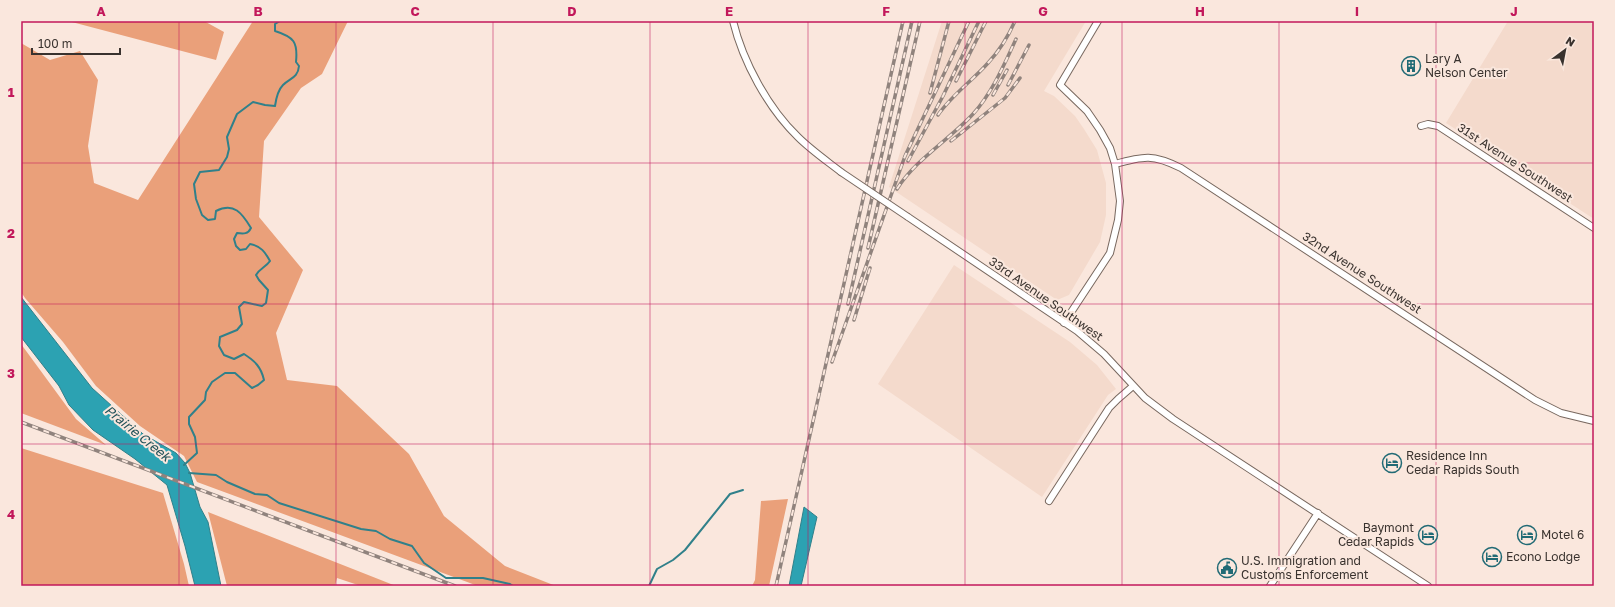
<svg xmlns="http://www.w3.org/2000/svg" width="1615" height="607" viewBox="0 0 1615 607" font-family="'Golos Text',sans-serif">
  <rect width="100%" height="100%" fill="#fae7dd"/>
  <path fill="#f4dacc" d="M 942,21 L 1086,21 L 1044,91 L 1054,96 L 1075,116 L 1084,129 L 1097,150 L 1106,183 L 1106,215 L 1100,242 L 1069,295 L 1057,300 L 889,187 Z
    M 1508,21 L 1587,21 L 1594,25 L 1594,219 L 1446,123 Z
    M 954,265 L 1070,342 L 1097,365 L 1116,389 L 1108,395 L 1042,497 L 878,384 Z"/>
  <path fill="#eaa07a" d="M 68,21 L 204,21 L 224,32 L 216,60 Z
    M 253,21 L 348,21 L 322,74 L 301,88 L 264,141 L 259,217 L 303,270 L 276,333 L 287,380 L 337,386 L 409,454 L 444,516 L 505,566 L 556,586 L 478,586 L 197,482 L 184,456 L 140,426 L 96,386 L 63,342 L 25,298 L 21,292 L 21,43 L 50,60 L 80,51 L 98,80 L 88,146 L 94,183 L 138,200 Z
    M 21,344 L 76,419 L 106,445 L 21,413 Z
    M 21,448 L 163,493 L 184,564 L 189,586 L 21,586 Z
    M 788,499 L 769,586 L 752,586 L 755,580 L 761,501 Z
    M 208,512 L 396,586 L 361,586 L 337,578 L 335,586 L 227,586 Z"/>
  <path fill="#2ca2b2" stroke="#30808a" d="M 21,297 L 92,388 L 143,434 L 176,453 L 185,463 L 190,473 L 200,507 L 208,522 L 221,586 L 195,586 L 185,546 L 167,485 L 135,459 L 93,430 L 69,405 L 59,386 L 21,337 Z
    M 804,507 L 817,517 L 801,586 L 789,586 Z"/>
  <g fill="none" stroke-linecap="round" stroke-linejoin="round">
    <path stroke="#30808a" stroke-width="2" d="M 184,465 L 197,453 L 195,437 L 189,424 L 189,417 L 205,400 L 206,392 L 212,382 L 225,373 L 235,373 L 252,388 L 258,385 L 264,380 C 261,367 255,361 244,354 L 234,359 L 224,355 L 219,346 L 220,337 L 237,330 L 242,324 L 239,307 L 244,302 L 262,306 L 266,303 L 268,290 L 259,280 L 256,275 C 260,268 266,267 270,261 C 265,252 261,246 250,244 L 246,249 L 240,250 L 236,246 L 234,239 L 237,233 C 244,234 248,234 251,228 C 242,213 234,202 216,211 L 215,219 L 208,220 L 202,215 L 196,199 L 194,184 L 200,172 L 219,170 L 227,157 L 229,149 L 227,137 L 237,114 L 253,102 L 265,105 L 275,106 C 276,99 278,90 283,85 C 290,78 298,78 299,66 L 296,62 C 298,42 294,37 275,31 L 275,24 L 280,21
      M 189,473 L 216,475 L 227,482 L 255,494 L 267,495 L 279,503 L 361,529 L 376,531 L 390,539 L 412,546 L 424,563 L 446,578 L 483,578 L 510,584 L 513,586
      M 649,586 L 657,569 L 673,560 L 685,550 L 730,494 L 743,490"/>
    <defs>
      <path id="minor" d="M 733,21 C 743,62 768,108 798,137 C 811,150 827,161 841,172
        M 1421,126 L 1428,124 L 1438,126 L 1594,228
        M 1115,164 C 1144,156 1153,154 1181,168 L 1535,400 L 1561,413 L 1594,421
        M 908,217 L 1077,331 L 1104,354 L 1145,398 L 1173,419 L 1428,586
        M 1064,323 L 1110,253 L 1118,220 L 1120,201 L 1115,164 L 1110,148 L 1100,130 L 1087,111 L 1060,85 L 1098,21
        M 1049,501 L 1109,408 L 1118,399 L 1133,386
        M 1270,586 L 1318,513"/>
    </defs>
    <use href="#minor" stroke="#78685f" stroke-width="8"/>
    <use href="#minor" stroke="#fff" stroke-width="6"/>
    <defs>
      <path id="rail" d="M 956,81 L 986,21
        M 1008,85 L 1029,45
        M 930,93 L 949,21
        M 993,95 L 1007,70
        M 938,115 C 952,95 972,81 988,63 C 1000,50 1008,37 1015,21
        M 951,141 L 1005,98 L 1020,78
        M 908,161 L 943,96 L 979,21
        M 897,189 C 916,159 949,140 973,114 C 992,93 1004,65 1016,39
        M 868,248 L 920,21
        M 848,304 L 912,21
        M 854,320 L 870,268
        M 832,362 L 905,156 L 969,21
        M 21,422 L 455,586
        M 776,586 L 903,21"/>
    </defs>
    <use href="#rail" stroke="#90837d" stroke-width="3.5"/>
    <use href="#rail" stroke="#fae7dd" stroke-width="2" stroke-dasharray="6" stroke-linecap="butt"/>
    <defs>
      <path id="minor-bridge" d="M 841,172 L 908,217"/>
    </defs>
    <use href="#minor-bridge" stroke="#78685f" stroke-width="8" stroke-linecap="butt"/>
    <use href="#minor-bridge" stroke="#fff" stroke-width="6"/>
  </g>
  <path fill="none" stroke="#c2185b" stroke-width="1" stroke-opacity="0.55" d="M 179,21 L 179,586M 336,21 L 336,586M 493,21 L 493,586M 650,21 L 650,586M 808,21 L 808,586M 965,21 L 965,586M 1122,21 L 1122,586M 1279,21 L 1279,586M 1436,21 L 1436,586M 21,163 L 1594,163M 21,304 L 1594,304M 21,444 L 1594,444"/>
  <defs>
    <symbol id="building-ring" viewBox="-11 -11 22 22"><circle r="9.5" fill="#fae7dd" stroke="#216a75" stroke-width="1.5"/><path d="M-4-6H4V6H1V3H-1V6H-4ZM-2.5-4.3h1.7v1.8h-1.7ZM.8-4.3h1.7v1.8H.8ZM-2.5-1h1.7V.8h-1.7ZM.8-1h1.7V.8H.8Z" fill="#216a75"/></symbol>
    <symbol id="hotel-ring" viewBox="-11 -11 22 22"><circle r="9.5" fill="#fae7dd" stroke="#216a75" stroke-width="1.5"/><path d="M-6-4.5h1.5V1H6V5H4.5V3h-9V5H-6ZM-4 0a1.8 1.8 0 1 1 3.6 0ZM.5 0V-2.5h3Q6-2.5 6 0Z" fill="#216a75"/></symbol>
    <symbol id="civic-ring" viewBox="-11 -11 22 22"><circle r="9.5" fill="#fae7dd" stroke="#216a75" stroke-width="1.5"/><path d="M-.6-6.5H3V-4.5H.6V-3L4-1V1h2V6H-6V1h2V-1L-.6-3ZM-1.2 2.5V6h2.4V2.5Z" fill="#216a75"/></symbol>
  </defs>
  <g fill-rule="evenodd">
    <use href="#building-ring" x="1400" y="55" width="22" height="22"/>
    <use href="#hotel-ring" x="1381" y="452" width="22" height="22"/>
    <use href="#hotel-ring" x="1417" y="524" width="22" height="22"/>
    <use href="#hotel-ring" x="1516" y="524" width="22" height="22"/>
    <use href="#hotel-ring" x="1481" y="546" width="22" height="22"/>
    <use href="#civic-ring" x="1216" y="557" width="22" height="22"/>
  </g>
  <g text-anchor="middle" stroke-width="4" stroke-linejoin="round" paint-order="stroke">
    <g font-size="12" fill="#39322e" stroke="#fae7dd" text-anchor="start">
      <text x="1425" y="63">Lary A<tspan x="1425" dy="14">Nelson Center</tspan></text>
      <text x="1406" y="460">Residence Inn<tspan x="1406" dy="14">Cedar Rapids South</tspan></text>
      <text x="1414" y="532" text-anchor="end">Baymont<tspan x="1414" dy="14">Cedar Rapids</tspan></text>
      <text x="1541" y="539">Motel 6</text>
      <text x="1506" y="561">Econo Lodge</text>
      <text x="1241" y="565">U.S. Immigration and<tspan x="1241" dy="14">Customs Enforcement</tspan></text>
    </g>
    <g font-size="12" fill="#39322e" stroke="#fae7dd">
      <text transform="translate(1515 163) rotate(33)" y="4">31st Avenue Southwest</text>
      <text transform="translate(1362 273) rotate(33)" y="4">32nd Avenue Southwest</text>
      <text transform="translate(1046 299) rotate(35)" y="4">33rd Avenue Southwest</text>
    </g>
    <g font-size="13" font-style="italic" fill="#225259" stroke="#fae7dd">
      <text transform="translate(138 433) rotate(39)" y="5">Prairie Creek</text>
    </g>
  </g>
  <rect width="1615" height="607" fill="none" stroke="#fae7dd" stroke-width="44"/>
  <g transform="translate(1565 50) rotate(32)" stroke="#fae7dd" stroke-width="3" paint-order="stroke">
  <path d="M0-3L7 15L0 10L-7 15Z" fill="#39322e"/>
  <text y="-6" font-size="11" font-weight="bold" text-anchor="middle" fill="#39322e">N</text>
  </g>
  <path d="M32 48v6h88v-6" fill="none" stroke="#39322e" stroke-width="2"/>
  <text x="38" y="48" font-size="12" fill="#39322e" stroke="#fae7dd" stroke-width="3" paint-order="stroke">100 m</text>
  <rect x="22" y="22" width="1571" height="563" fill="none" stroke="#c2185b" stroke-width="1.5"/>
  <g font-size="13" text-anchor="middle" font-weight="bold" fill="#c2185b">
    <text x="101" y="16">A</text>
    <text x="258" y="16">B</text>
    <text x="415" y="16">C</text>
    <text x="572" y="16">D</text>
    <text x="729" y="16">E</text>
    <text x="886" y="16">F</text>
    <text x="1043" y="16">G</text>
    <text x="1200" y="16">H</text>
    <text x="1357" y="16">I</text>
    <text x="1514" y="16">J</text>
    <text x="11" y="97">1</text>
    <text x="11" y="238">2</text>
    <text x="11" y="378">3</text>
    <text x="11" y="519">4</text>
  </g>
</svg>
